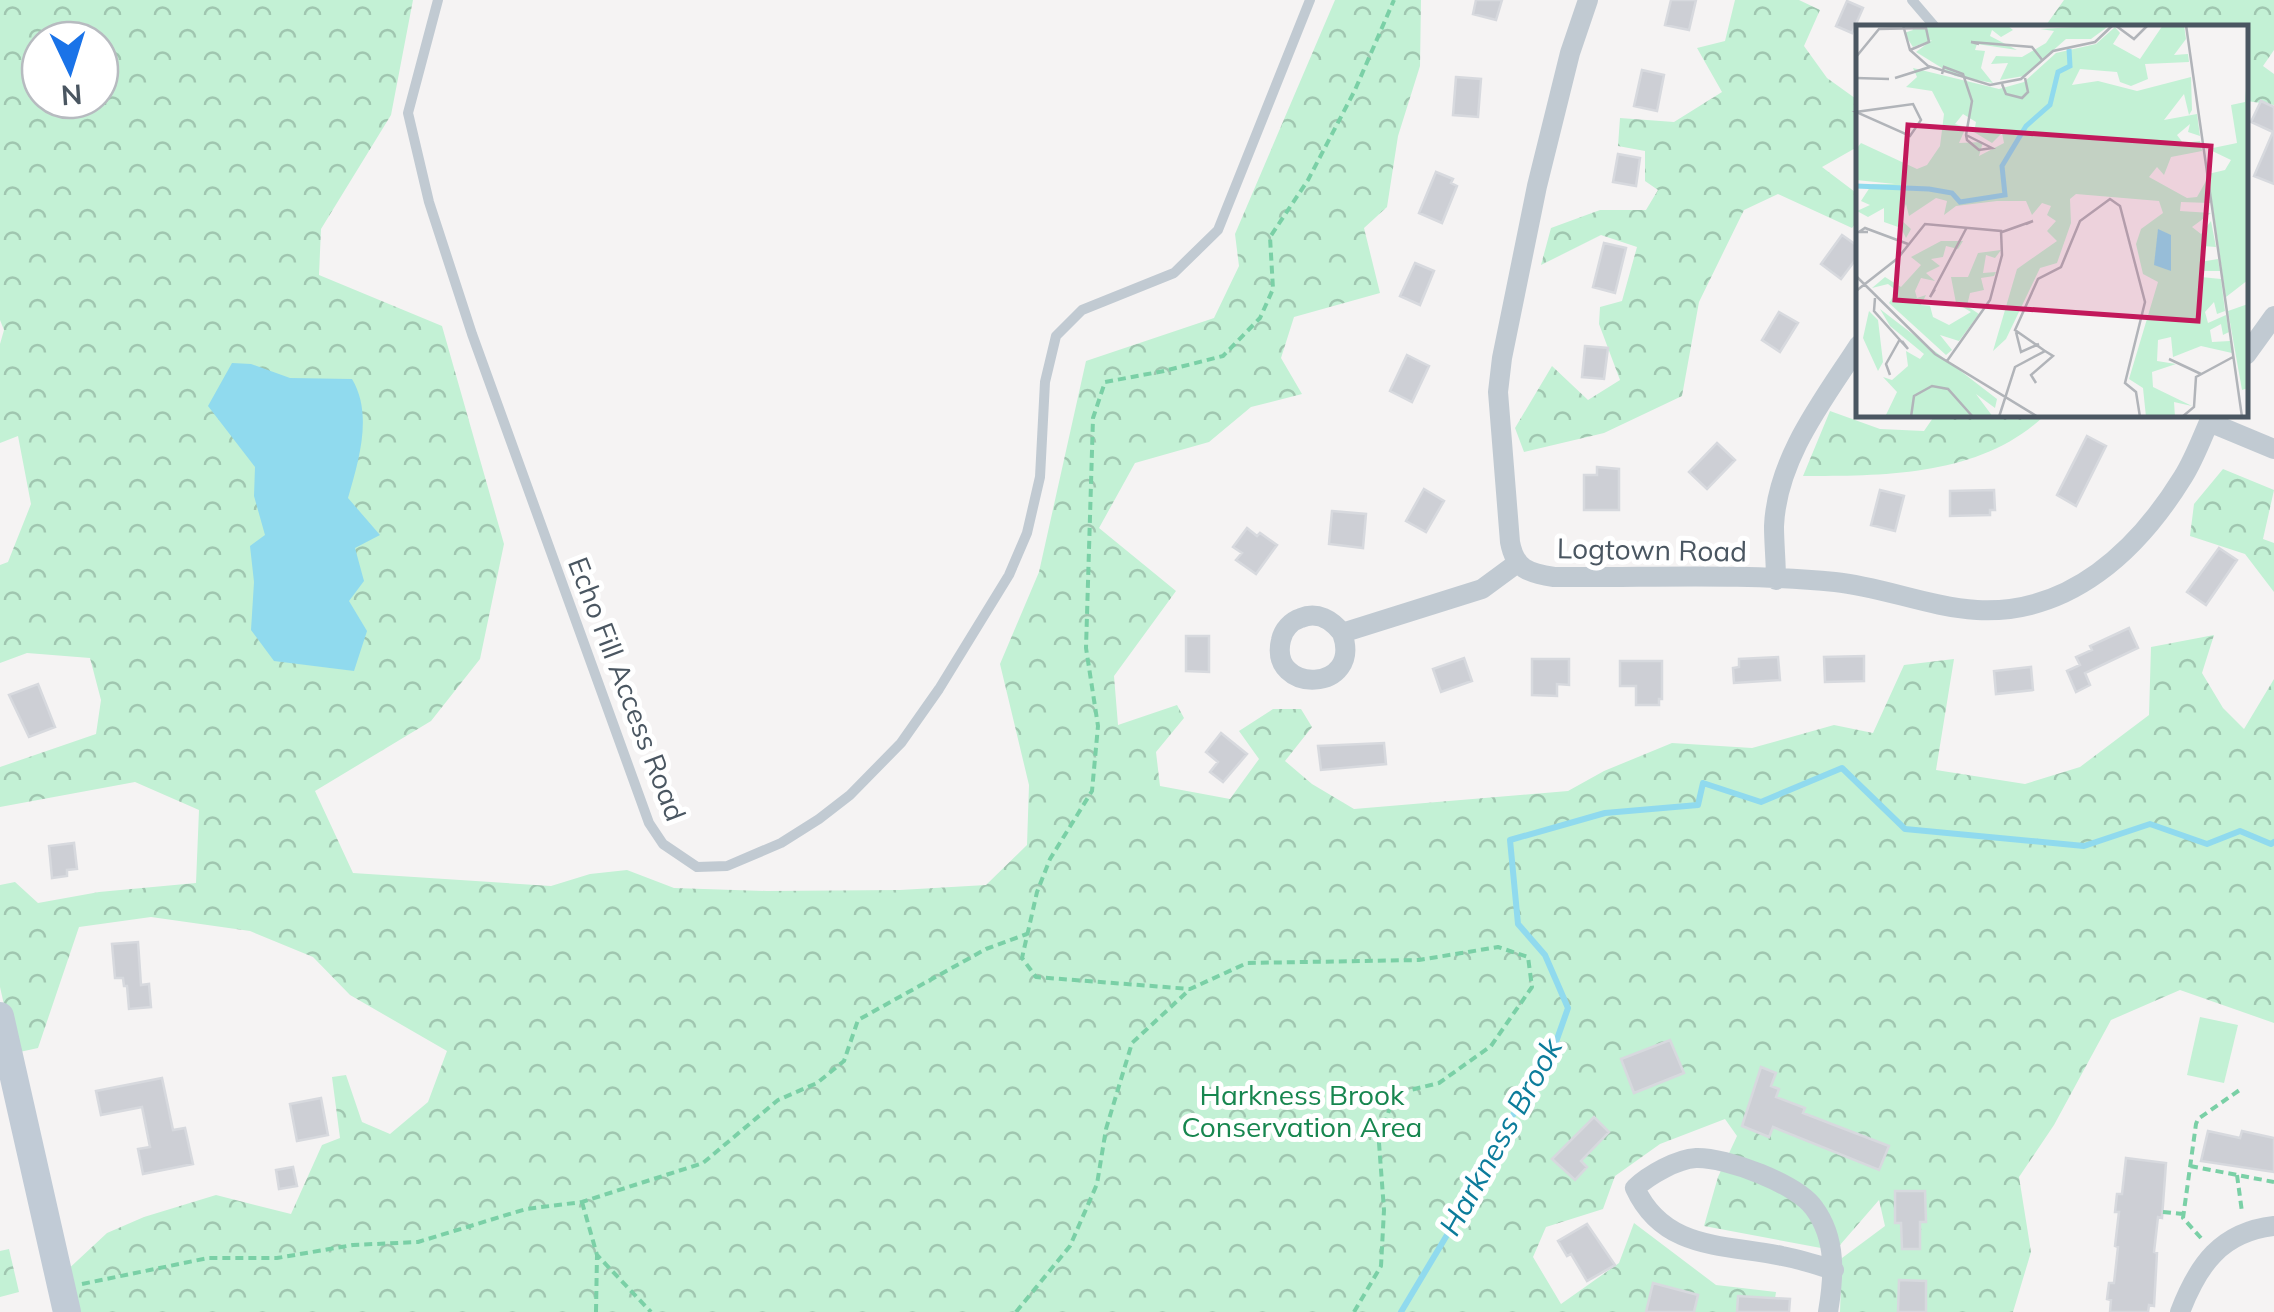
<svg xmlns="http://www.w3.org/2000/svg" width="2274" height="1312" viewBox="0 0 2274 1312" font-family="Mulish,sans-serif">
  <defs>
    <pattern id="forest-crowns" width="20" height="18" patternUnits="userSpaceOnUse" patternTransform="scale(2.5)"><rect width="20" height="18" fill="#c3f1d5"/><path d="M2 6a3 3 0 1 1 6 0M12 15a3 3 0 1 1 6 0" fill="none" stroke="#a0c6b0"/></pattern>
  </defs>
  <rect width="100%" height="100%" fill="#f5f3f3"/>
  <path fill="url(#forest-crowns)" fill-rule="evenodd" d="M 0,0 L 413,0 L 391,115 L 321,229 L 319,275 L 442,326 L 504,544 L 480,659 L 431,721 L 315,791 L 353,873 L 551,886 L 590,874 L 627,870 L 674,888 L 767,891 L 900,890 L 986,885 L 1027,845 L 1029,785 L 1000,664 L 1039,572 L 1086,361 L 1214,318 L 1239,266 L 1235,234 L 1335,0 L 1421,0 L 1420,66 L 1398,136 L 1387,207 L 1364,228 L 1380,293 L 1294,317 L 1281,358 L 1302,394 L 1251,407 L 1209,442 L 1135,463 L 1099,528 L 1176,591 L 1114,676 L 1118,725 L 1177,705 L 1184,718 L 1156,752 L 1160,786 L 1230,799 L 1259,759 L 1239,731 L 1273,709 L 1301,709 L 1312,727 L 1285,761 L 1312,784 L 1354,809 L 1568,791 L 1604,771 L 1672,743 L 1752,748 L 1834,725 L 1873,733 L 1904,665 L 1954,659 L 1936,770 L 2025,784 L 2080,767 L 2149,715 L 2151,647 L 2214,635 L 2202,673 L 2223,708 L 2244,729 L 2274,679 L 2274,1023 L 2180,990 L 2111,1020 L 2054,1125 L 2019,1177 L 2031,1252 L 2013,1312 L 1840,1312 L 1842,1258 L 1885,1226 L 1879,1200 L 1840,1245 L 1821,1248 L 1704,1226 L 1718,1177 L 1737,1136 L 1725,1119 L 1660,1144 L 1615,1176 L 1603,1209 L 1546,1227 L 1533,1257 L 1561,1304 L 1619,1263 L 1634,1223 L 1716,1285 L 1776,1292 L 1773,1312 L 71,1312 L 63,1274 L 107,1233 L 144,1217 L 216,1195 L 291,1214 L 322,1145 L 340,1138 L 332,1077 L 346,1075 L 362,1122 L 390,1134 L 428,1102 L 447,1051 L 350,995 L 313,957 L 250,931 L 151,917 L 79,927 L 38,1048 L 15,1053 L 0,987 L 0,885 L 15,882 L 38,903 L 99,892 L 196,883 L 199,810 L 135,782 L 0,807 L 0,767 L 96,734 L 101,700 L 90,658 L 27,653 L 0,663 L 0,565 L 8,562 L 31,504 L 18,436 L 0,443 L 0,344 L 4,330 L 0,320 ZM 40,40 L 100,40 L 100,100 L 40,100 Z
    M 1735,0 L 1799,0 L 1820,10 L 1804,46 L 1827,78 L 1859,101 L 1859,146 L 1822,167 L 1859,195 L 1859,219 L 1852,228 L 1778,194 L 1744,210 L 1699,302 L 1682,396 L 1604,433 L 1524,452 L 1515,428 L 1552,366 L 1588,400 L 1620,380 L 1599,324 L 1600,307 L 1622,301 L 1637,247 L 1601,235 L 1541,265 L 1551,228 L 1600,210 L 1646,210 L 1658,190 L 1645,181 L 1645,151 L 1618,146 L 1620,118 L 1674,122 L 1722,92 L 1697,48 L 1725,41 Z
    M 2064,0 L 2274,0 L 2274,50 L 2263,66 L 2274,74 L 2274,105 L 2247,101 L 2246,28 L 2118,28 L 2115,23 L 2106,28 L 2044,28 Z
    M 1830,411 L 1880,429 L 1924,431 L 1935,415 L 2045,415 C 1982,476 1886,476 1803,476 Z
    M 2223,469 L 2274,490 L 2263,539 L 2274,543 L 2274,592 L 2245,554 L 2190,536 L 2194,504 Z
    M 9,1249 L 19,1292 L 0,1297 L 0,1251 Z"/>
  <path fill="#c3f1d5" d="M 2200,1017 L 2238,1025 L 2224,1083 L 2187,1075 Z"/>
  <path fill="#90daee" d="M 232,363 L 251,364 L 290,378 L 352,379 C 373,414 359,460 348,498 L 380,535 L 355,548 L 364,581 L 349,601 L 367,631 L 354,671 L 274,661 L 251,630 L 254,582 L 250,546 L 265,535 L 254,496 L 255,467 L 208,406 Z"/>
  <g fill="none" stroke-linecap="round" stroke-linejoin="round">
    <path stroke="#90daee" stroke-width="6" d="M 1401,1312 L 1459,1215 L 1472,1177 L 1550,1059 L 1568,1008 L 1545,955 L 1518,924 L 1510,840 L 1605,813 L 1698,805 L 1703,783 L 1761,802 L 1842,768 L 1905,829 L 2084,846 L 2150,824 L 2207,844 L 2240,831 L 2271,844 L 2274,842"/>
  </g>
  <path fill="#cdcfd5" stroke="#d7d9de" stroke-width="2.5" d="M 1476,0 L 1502,0 L 1496,20 L 1473,14 Z
    M 1671,0 L 1696,0 L 1689,30 L 1665,25 Z
    M 1847,1 L 1863,8 L 1852,33 L 1836,26 Z
    M 1642,70 L 1664,75 L 1657,111 L 1634,106 Z
    M 1456,77 L 1481,79 L 1478,117 L 1453,115 Z
    M 2261,101 L 2274,107 L 2274,184 L 2254,176 L 2273,132 L 2251,122 Z
    M 1618,154 L 1640,158 L 1636,186 L 1613,182 Z
    M 1436,172 L 1453,179 L 1451,183 L 1457,186 L 1442,223 L 1419,213 Z
    M 1842,235 L 1859,247 L 1859,255 L 1841,279 L 1821,264 Z
    M 1604,243 L 1626,248 L 1615,293 L 1593,287 Z
    M 1415,263 L 1434,271 L 1420,305 L 1400,296 Z
    M 1779,312 L 1798,323 L 1780,352 L 1762,340 Z
    M 1585,346 L 1608,348 L 1604,379 L 1582,377 Z
    M 1407,355 L 1429,366 L 1412,402 L 1390,391 Z
    M 2087,436 L 2106,446 L 2076,506 L 2057,495 Z
    M 1717,443 L 1735,460 L 1707,489 L 1689,472 Z
    M 1597,467 L 1619,469 L 1619,510 L 1584,510 L 1584,475 L 1597,475 Z
    M 1424,489 L 1444,501 L 1426,532 L 1406,521 Z
    M 1880,490 L 1904,496 L 1895,531 L 1871,525 Z
    M 1994,490 L 1995,510 L 1990,510 L 1990,515 L 1950,516 L 1950,491 Z
    M 1332,511 L 1366,514 L 1363,548 L 1329,544 Z
    M 1247,528 L 1257,536 L 1260,533 L 1277,545 L 1256,574 L 1236,560 L 1242,553 L 1233,547 Z
    M 2219,548 L 2237,560 L 2206,605 L 2187,592 Z
    M 2129,628 L 2138,648 L 2085,673 L 2090,685 L 2076,692 L 2067,671 L 2080,665 L 2076,657 L 2092,650 L 2090,646 Z
    M 1186,636 L 1209,636 L 1209,672 L 1186,671 Z
    M 1864,656 L 1864,681 L 1825,682 L 1824,657 Z
    M 1778,657 L 1780,680 L 1734,683 L 1733,668 L 1739,667 L 1739,659 Z
    M 1464,658 L 1472,681 L 1441,692 L 1433,669 Z
    M 1532,659 L 1569,659 L 1569,685 L 1557,684 L 1557,696 L 1532,695 Z
    M 1620,661 L 1662,661 L 1662,699 L 1659,699 L 1659,705 L 1636,705 L 1636,686 L 1620,686 Z
    M 2031,667 L 2033,690 L 1996,694 L 1994,671 Z
    M 38,684 L 55,727 L 29,737 L 9,695 Z
    M 1221,733 L 1247,754 L 1223,782 L 1210,772 L 1218,762 L 1206,752 Z
    M 1384,743 L 1386,764 L 1321,770 L 1318,746 Z
    M 74,843 L 77,869 L 67,870 L 67,876 L 52,878 L 49,846 Z
    M 138,942 L 141,985 L 149,984 L 151,1007 L 129,1009 L 127,986 L 124,986 L 123,978 L 115,978 L 112,944 Z
    M 1670,1040 L 1684,1073 L 1634,1093 L 1621,1059 Z
    M 1761,1067 L 1776,1073 L 1771,1086 L 1779,1089 L 1776,1097 L 1805,1108 L 1803,1113 L 1889,1146 L 1879,1170 L 1773,1127 L 1769,1137 L 1742,1126 Z
    M 162,1078 L 173,1130 L 185,1128 L 193,1164 L 143,1174 L 138,1149 L 150,1147 L 142,1107 L 101,1115 L 96,1091 Z
    M 321,1098 L 328,1135 L 297,1141 L 290,1104 Z
    M 1594,1117 L 1609,1132 L 1581,1161 L 1587,1167 L 1575,1180 L 1552,1159 Z
    M 2208,1131 L 2240,1138 L 2242,1131 L 2274,1138 L 2274,1172 L 2201,1161 Z
    M 2126,1158 L 2166,1163 L 2162,1218 L 2158,1217 L 2154,1252 L 2157,1253 L 2154,1306 L 2149,1305 L 2148,1312 L 2110,1312 L 2111,1300 L 2107,1299 L 2109,1283 L 2114,1283 L 2118,1247 L 2115,1246 L 2119,1212 L 2115,1212 L 2117,1194 L 2122,1194 Z
    M 293,1167 L 297,1186 L 279,1189 L 276,1170 Z
    M 1895,1191 L 1925,1191 L 1926,1222 L 1920,1222 L 1920,1249 L 1902,1249 L 1901,1223 L 1895,1223 Z
    M 1587,1224 L 1615,1265 L 1587,1281 L 1571,1254 L 1567,1256 L 1558,1241 Z
    M 1899,1280 L 1926,1281 L 1926,1312 L 1898,1312 Z
    M 1653,1283 L 1698,1295 L 1694,1312 L 1646,1312 Z
    M 1738,1296 L 1790,1299 L 1789,1312 L 1737,1312 Z"/>
  <g fill="none" stroke-linecap="round" stroke-linejoin="round">
    <path stroke="#7ad0a6" stroke-width="4" stroke-dasharray="8 5" stroke-linecap="butt" d="M 2190,1166 L 2274,1182
      M 2237,1175 L 2242,1212
      M 582,1202 L 597,1255 L 651,1312
      M 2163,1212 L 2183,1214
      M 2201,1238 L 2183,1218 L 2196,1124 L 2198,1119 L 2241,1089
      M 82,1284 L 208,1258 L 277,1258 L 353,1245 L 418,1242 L 526,1209 L 582,1202 L 703,1163 L 778,1100 L 817,1083 L 844,1061 L 858,1020 L 986,949 L 1027,934
      M 596,1312 L 597,1255
      M 1016,1312 L 1070,1246 L 1097,1184 L 1106,1129 L 1132,1043 L 1188,991
      M 1354,1312 L 1381,1266 L 1384,1210 L 1379,1143 L 1394,1094 L 1439,1083 L 1491,1046 L 1532,987 L 1528,957 L 1498,947 L 1419,960 L 1247,963 L 1190,989 L 1036,977 L 1022,958 L 1037,892 L 1050,859 L 1092,791 L 1098,726 L 1086,648 L 1093,418 L 1105,382 L 1164,371 L 1223,356 L 1260,318 L 1273,289 L 1270,237 L 1308,180 L 1355,90 L 1394,0"/>
    <path stroke="#c1cad2" stroke-width="10" d="M 438,0 L 408,113 L 429,202 L 472,334 L 649,823 L 663,844 L 697,867 L 727,866 L 781,843 L 819,819 L 850,795 L 901,743 L 939,689 L 1009,575 L 1027,533 L 1040,477 L 1045,382 L 1056,336 L 1082,310 L 1174,273 L 1218,230 L 1310,0
      M 1912,0 L 1936,28"/>
    <path stroke="#c1cad2" stroke-width="20" d="M 1588,0 L 1570,53 L 1537,186 L 1502,358 L 1498,392 L 1510,542 C 1515,569 1528,573 1554,577 C 1647,578 1743,573 1835,582 C 1883,587 1929,607 1977,610 C 2070,615 2138,550 2183,477 C 2195,458 2203,435 2212,415
      M 2246,355 L 2274,316
      M 2209,422 L 2274,449
      M 1776,580 C 1776,562 1774,543 1774,526 C 1777,458 1824,399 1859,345
      M 1342,633 C 1332,620 1317,611 1301,618 C 1291,621 1283,630 1281,640 C 1268,695 1364,693 1342,633 L 1482,589 L 1516,564
      M 1828,1312 C 1834,1277 1837,1239 1814,1208 C 1797,1184 1726,1157 1696,1158 C 1677,1159 1649,1175 1635,1188 C 1664,1251 1725,1244 1782,1256 C 1799,1259 1817,1265 1834,1270
      M 2180,1312 C 2198,1265 2221,1232 2274,1226"/>
    <path stroke="#c1cbd6" stroke-width="28" d="M 0,1016 L 67,1312"/>
  </g>
  <g text-anchor="middle" stroke-width="10" stroke-linejoin="round" paint-order="stroke">
    <g font-size="28" fill="#4a5661" stroke="#fff">
      <text transform="translate(1652 550) rotate(1)" y="10">Logtown Road</text>
      <text transform="translate(627 689) rotate(69)" y="10">Echo Fill Access Road</text>
    </g>
    <g font-size="28" fill="#17864f" stroke="#fff">
      <text x="1302" y="1105">Harkness Brook<tspan x="1302" dy="32">Conservation Area</tspan></text>
    </g>
    <g font-size="30" font-style="italic" fill="#0c7c9b" stroke="#fff">
      <text transform="translate(1501 1137) rotate(-61)" y="10">Harkness Brook</text>
    </g>
  </g>
  <g transform="translate(1856 25)">
    <rect width="392" height="392" fill="#f5f3f3"/>
    <path d="M 54,0 L 151,0 L 157,5 L 145,12 L 136,5 L 134,11 L 161,25 L 121,19 L 119,25 L 129,26 L 125,43 L 137,58 L 99,51 L 60,27 L 76,15 L 57,22 L 48,8 L 57,5 ZM 254,0 L 235,14 L 210,14 L 168,51 L 144,55 L 152,38 L 135,39 L 140,31 L 166,32 L 190,18 L 198,6 L 184,4 ZM 307,0 L 328,0 L 330,14 L 318,30 L 332,29 L 333,37 L 289,39 L 292,54 L 275,61 L 264,57 L 261,47 L 224,44 L 216,60 L 242,56 L 281,66 L 335,52 L 336,85 L 333,90 L 328,69 L 308,95 L 341,89 L 344,111 L 332,107 L 334,99 L 321,110 L 327,118 L 344,116 L 346,126 L 315,132 L 308,150 L 301,142 L 293,152 L 331,173 L 341,172 L 350,156 L 354,178 L 325,177 L 324,186 L 355,188 L 336,202 L 345,209 L 355,196 L 360,222 L 347,221 L 344,237 L 362,234 L 364,246 L 348,246 L 345,252 L 365,254 L 369,286 L 361,289 L 358,277 L 349,287 L 352,298 L 370,290 L 373,307 L 367,310 L 365,299 L 354,305 L 356,317 L 374,316 L 376,328 L 345,321 L 317,332 L 315,312 L 302,315 L 301,336 L 320,339 L 296,347 L 297,362 L 336,381 L 318,377 L 319,392 L 290,392 L 287,363 L 273,354 L 302,257 L 287,249 L 280,219 L 285,204 L 307,188 L 303,176 L 220,169 L 214,174 L 215,198 L 201,238 L 184,243 L 150,314 L 137,326 L 161,244 L 201,216 L 191,206 L 200,196 L 191,190 L 195,181 L 186,178 L 176,190 L 170,176 L 141,176 L 100,181 L 88,190 L 91,176 L 80,173 L 53,191 L 50,179 L 44,194 L 55,204 L 50,213 L 45,203 L 28,197 L 28,183 L 12,192 L 1,186 L 14,180 L 5,176 L 16,159 L 39,159 L 0,155 L 0,124 L 5,118 L 61,144 L 71,140 L 84,121 L 88,89 L 76,66 L 50,62 L 61,52 L 57,43 L 143,64 L 168,57 L 200,28 L 240,19 L 259,2 L 264,8 L 257,19 L 284,34 ZM 107,89 L 120,97 L 118,107 L 136,118 L 146,108 L 148,118 L 123,131 L 127,117 L 103,118 L 110,102 L 99,99 ZM 392,38 L 392,255 L 370,272 L 352,149 L 369,145 L 375,135 L 352,124 L 381,118 L 375,80 L 389,77 ZM 85,216 L 107,216 L 102,224 L 90,221 L 87,232 L 75,234 L 84,241 L 70,248 L 79,256 L 65,253 L 59,266 L 61,273 L 70,270 L 65,280 L 74,281 L 77,292 L 93,300 L 115,287 L 100,278 L 95,252 L 112,252 L 122,228 L 145,225 L 139,233 L 130,230 L 127,248 L 140,247 L 138,251 L 125,253 L 128,265 L 114,268 L 111,281 L 123,289 L 103,316 L 84,310 L 96,325 L 90,330 L 33,278 L 41,266 L 32,259 L 16,263 L 29,252 L 45,262 L 65,240 L 55,232 ZM 392,279 L 392,363 L 386,365 L 372,286 ZM 24,284 L 141,374 L 139,383 L 120,369 L 137,392 L 29,392 L 41,367 L 27,352 L 36,355 L 52,341 L 50,326 L 64,334 L 68,329 L 34,301 ZM 13,286 L 22,295 L 27,337 L 22,346 L 7,313 Z" fill="#c3f1d5" fill-rule="evenodd"/>
    <path d="M 302,204 L 315,210 L 315,246 L 298,240 Z" fill="#90daee"/>
    <path fill="none" stroke="#90daee" stroke-width="5" d="M 0,161 L 73,164 L 96,168 L 104,177 L 149,170 L 146,141 L 170,101 L 194,80 L 202,47 L 214,41 L 213,24"/>
    <path fill="none" stroke="#b1b4b9" stroke-width="2.5" d="M 47,0 L 54,25 L 72,41 L 134,60 L 165,54 L 197,26 L 239,17 L 257,0M 259,0 L 278,14 L 292,0M 330,0 L 386,392M 123,19 L 115,17 L 176,22 L 187,36M 0,32 L 23,4 L 70,3 L 73,17 L 54,25M 86,49 L 88,42 L 107,49 L 116,76 L 110,110 L 111,115 L 123,125 L 136,123 L 110,110M 0,53 L 33,54M 39,53 L 74,42M 146,59 L 150,69 L 166,73 L 172,67 L 169,53M 57,79 L 65,95 L 54,111 L 0,87 ZM 12,207 L 3,207 L 9,203 L 52,219M 146,207 L 177,196 L 170,199M 0,251 L 79,329 L 182,392M 79,264 L 74,272 L 111,202M 0,266 L 42,233 L 69,199 L 145,206 L 146,230 L 134,275 L 91,336M 19,273 L 18,286 L 52,324 L 46,316M 160,307 L 165,327 L 183,319M 313,334 L 345,349M 34,350 L 30,339 L 44,314M 180,358 L 175,350 L 197,331 L 189,326M 55,392 L 58,371 L 76,361 L 92,364 L 117,392M 143,392 L 159,342 L 189,326 L 159,305 L 182,254 L 205,242 L 224,196 L 254,174 L 264,181 L 289,277 L 269,358 L 280,367 L 284,392M 326,392 L 338,382 L 340,352 L 377,332"/>
    <path fill="#c2185b" fill-opacity="0.15" stroke="#c2185b" stroke-width="5" d="M 52,100 L 355,121 L 342,296 L 39,275 Z"/>
    <rect width="392" height="392" fill="none" stroke="#4a5661" stroke-width="5"/>
  </g>
  <g transform="translate(70 70) rotate(176)"><circle r="48" fill="#ffffff" stroke="#b7bbc0" stroke-width="2.5"/>
  <path d="M0-8L18 38L0 25L-18 38Z" fill="#1a73e8"/>
  <text y="-15" font-size="28" font-weight="bold" text-anchor="middle" fill="#4a5661">N</text>
  </g>
</svg>
